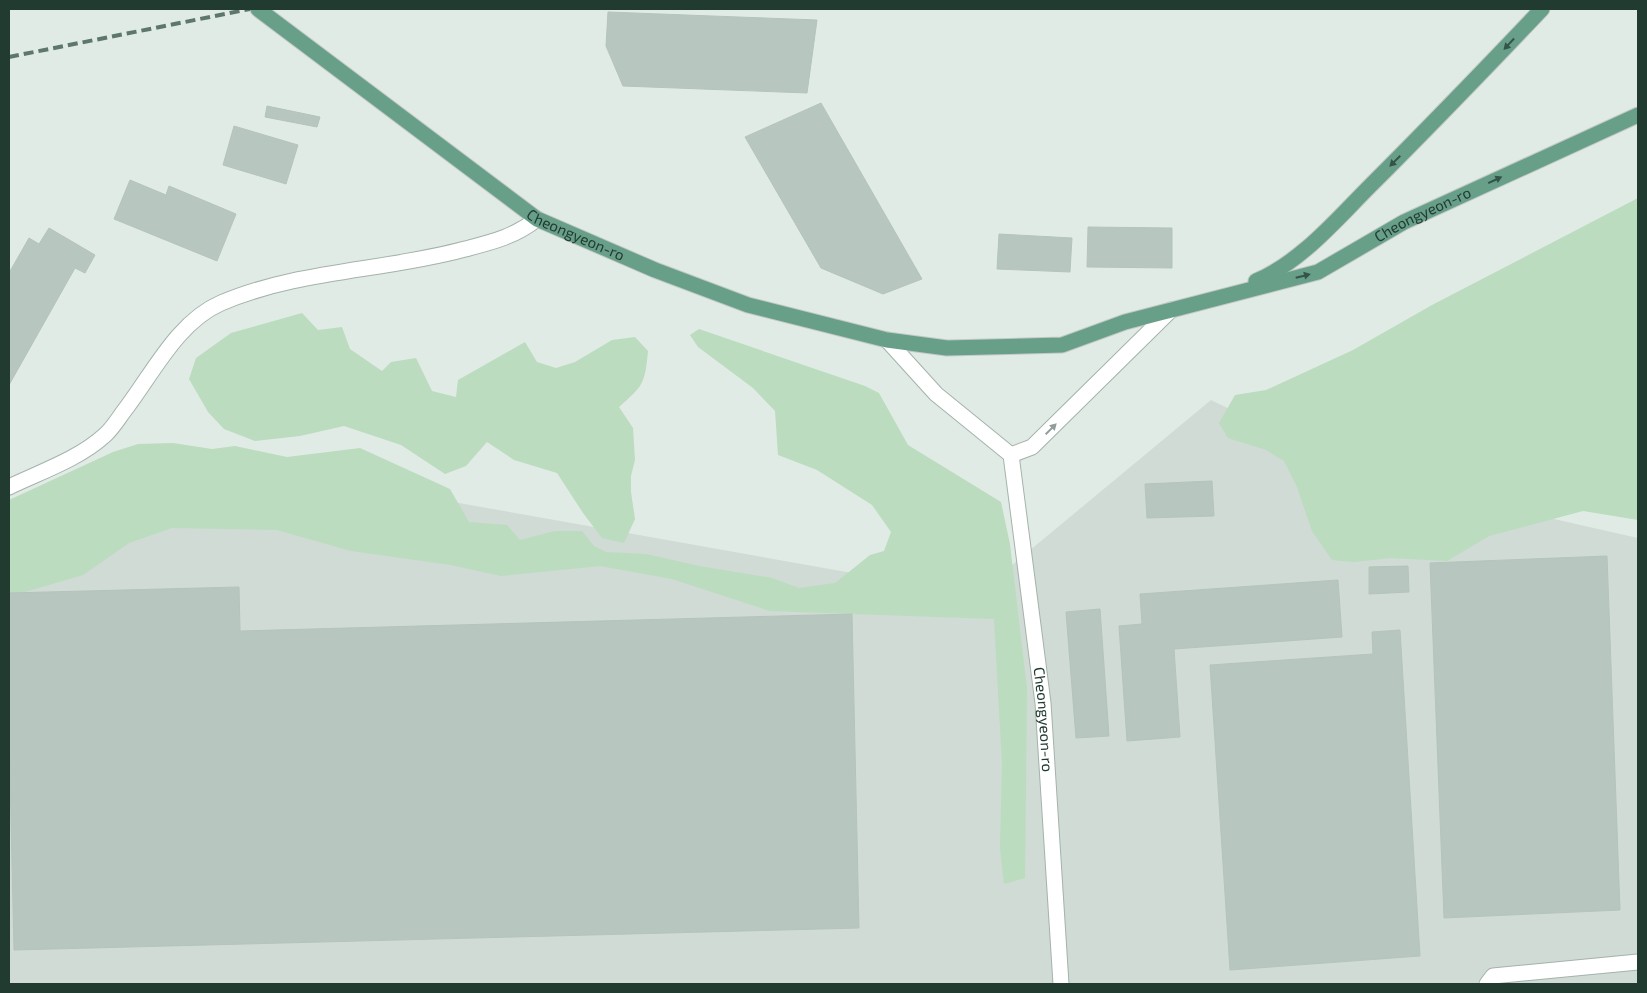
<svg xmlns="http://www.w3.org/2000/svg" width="1647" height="993" viewBox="0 0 1647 993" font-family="'Exo 2',sans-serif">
  <rect width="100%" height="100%" fill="#e1ebe5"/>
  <path fill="#cfdbd4" d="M 1211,400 L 1304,445 L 1439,493 L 1638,538 L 1638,984 L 9,984 L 9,528 L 172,452 L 976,595 Z"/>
  <path fill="#bbdcbf" d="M 1638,198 L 1638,520 L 1583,511 L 1489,536 L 1447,561 L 1390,558 L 1354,562 L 1332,560 L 1312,531 L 1297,487 L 1284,461 L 1266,450 L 1228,438 L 1219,423 L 1235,395 L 1266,390 L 1353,350 L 1432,305 Z
    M 302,313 L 318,330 L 342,327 L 350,349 L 382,371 L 391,362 L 416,358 L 432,391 L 456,397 L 458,380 L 525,342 L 537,362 L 556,368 L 575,362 L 612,340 L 635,337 L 648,351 C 645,384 643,386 619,407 L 633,428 L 635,460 L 631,476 L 631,492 L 635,519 L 624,543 L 602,538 L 583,513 L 557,473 L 514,460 L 487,442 L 466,466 L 445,474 L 401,445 L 344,426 L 300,436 L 255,441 L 224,429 L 208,412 L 189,379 L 196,358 L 231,333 Z
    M 699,329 L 865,386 L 879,393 L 908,445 L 1001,502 L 1010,544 L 1027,689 L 1025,878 L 1004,884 L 1000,849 L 1002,764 L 994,619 L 770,611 L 672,579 L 600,566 L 501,576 L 451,565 L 351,551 L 277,530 L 172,528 L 129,543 L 83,575 L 18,594 L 9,599 L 9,500 L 113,452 L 138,444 L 173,443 L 212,449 L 235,446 L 287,457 L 360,448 L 450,489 L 469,522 L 507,525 L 520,540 L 555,531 L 582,531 L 594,546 L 606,552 L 646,554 L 699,566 L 772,578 L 799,588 L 835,583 L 870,555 L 884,551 L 891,532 L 872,505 L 817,470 L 778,455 L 775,411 L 753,388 L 698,347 L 690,335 Z"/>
  <path fill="#b7c6be" stroke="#b4c4bb" d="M 608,12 L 817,20 L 807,93 L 623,86 L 606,46 Z
    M 821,103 L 922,279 L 883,294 L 821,268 L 745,137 Z
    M 267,106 L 320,117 L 317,127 L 265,117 Z
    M 234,126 L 298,145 L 286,184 L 223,165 Z
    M 130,180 L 166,195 L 169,186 L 236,214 L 217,261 L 114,219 Z
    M 1088,227 L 1172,228 L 1172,268 L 1087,267 Z
    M 49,228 L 95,255 L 85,273 L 75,268 L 9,385 L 9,273 L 29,238 L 39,244 Z
    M 999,234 L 1072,238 L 1070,272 L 997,269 Z
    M 1212,481 L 1214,516 L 1147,518 L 1145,484 Z
    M 1607,556 L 1620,910 L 1444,918 L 1430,563 Z
    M 1408,566 L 1409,592 L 1369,594 L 1369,567 Z
    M 1338,580 L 1342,637 L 1174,649 L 1180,737 L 1127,741 L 1119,626 L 1142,624 L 1140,594 Z
    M 239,587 L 240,631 L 852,614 L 859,928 L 14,950 L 9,731 L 9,593 Z
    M 1100,609 L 1109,736 L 1076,738 L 1066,612 Z
    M 1400,630 L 1420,956 L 1230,970 L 1210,665 L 1373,654 L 1372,632 Z"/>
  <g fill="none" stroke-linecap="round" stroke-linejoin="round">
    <defs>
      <g id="minor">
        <path id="s1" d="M 887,340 L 936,394 L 1011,455 L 1043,703 L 1061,984"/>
        <path d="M 1011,455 L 1032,447 L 1171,310"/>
        <path d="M 9,487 C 40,472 79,459 105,435 C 112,429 118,419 124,411 C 152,375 177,322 221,303 C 298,270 385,271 465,249 C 492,242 514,237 537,219"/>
        <path d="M 1487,984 L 1493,976 L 1638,962"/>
      </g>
      <g id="major">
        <path id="s2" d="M 258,9 L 537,219 L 655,270 L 748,305 L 887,340 L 947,348 L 1062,345 L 1125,322 L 1318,272 L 1404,222 L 1638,115"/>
        <path d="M 1256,281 C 1301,262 1336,220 1370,186 C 1428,128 1485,69 1542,9"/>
      </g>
    </defs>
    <use href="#minor" stroke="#a4b3ab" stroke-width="17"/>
    <use href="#major" stroke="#c1c8c5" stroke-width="17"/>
    <use href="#minor" stroke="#fff" stroke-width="15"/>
    <use href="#major" stroke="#679f89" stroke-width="15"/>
    <path stroke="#5d776c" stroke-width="4" stroke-dasharray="10 5" stroke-linecap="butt" d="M 9,57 L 250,9"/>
  </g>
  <defs><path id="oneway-solid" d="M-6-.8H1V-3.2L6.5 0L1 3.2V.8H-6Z" transform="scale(1.25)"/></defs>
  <g fill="#335447">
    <use href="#oneway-solid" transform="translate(1509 44) rotate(133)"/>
    <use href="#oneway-solid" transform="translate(1395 161) rotate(135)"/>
    <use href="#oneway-solid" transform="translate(1495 180) rotate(-25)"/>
    <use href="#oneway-solid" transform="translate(1303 276) rotate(-14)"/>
  </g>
  <use fill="#909d98" href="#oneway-solid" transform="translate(1051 429) rotate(-45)"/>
  <g text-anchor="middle" stroke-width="5" stroke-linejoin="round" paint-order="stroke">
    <g font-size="15" fill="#223b31" stroke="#f1f8f4">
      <text dy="5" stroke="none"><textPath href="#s2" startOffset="1282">Cheongyeon-ro</textPath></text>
      <text dy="5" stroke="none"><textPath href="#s2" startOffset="391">Cheongyeon-ro</textPath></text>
      <text dy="5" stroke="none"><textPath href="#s1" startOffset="436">Cheongyeon-ro</textPath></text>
    </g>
  </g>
  <rect width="1647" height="993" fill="none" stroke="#223b31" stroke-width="20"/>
</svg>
